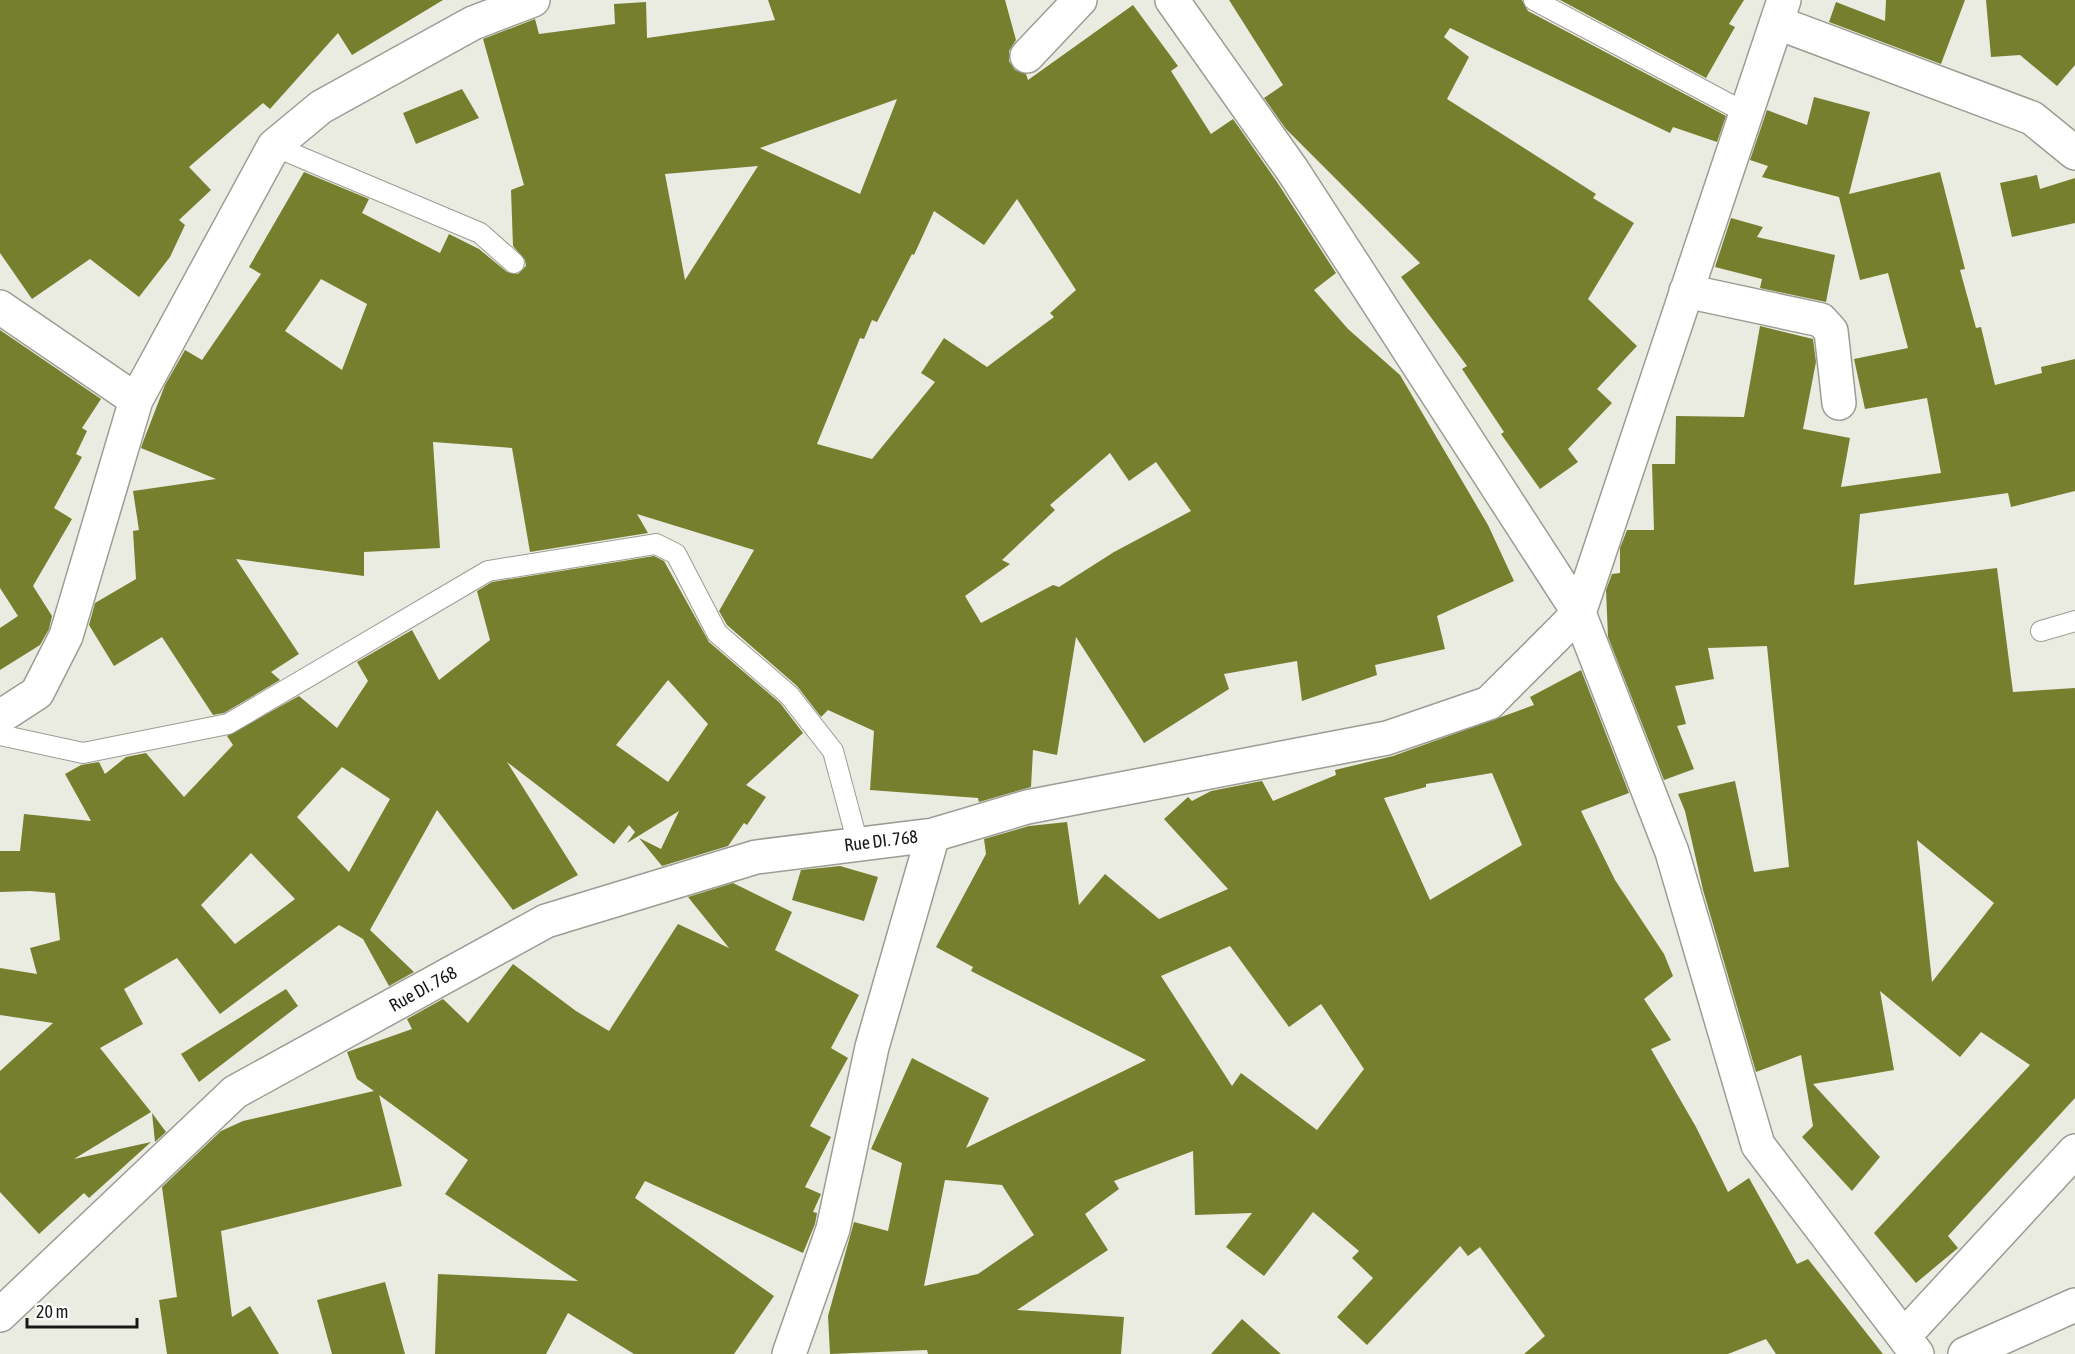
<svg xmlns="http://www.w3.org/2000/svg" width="2075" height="1354" viewBox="0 0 2075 1354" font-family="'Asap Condensed',sans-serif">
  <rect width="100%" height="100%" fill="#eaece2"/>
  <path fill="#767f2e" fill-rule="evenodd" d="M 0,0 L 443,0 L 352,55 L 338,33 L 270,109 L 263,103 L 189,167 L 211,190 L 179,220 L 185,225 L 170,257 L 139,297 L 90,259 L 32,299 L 0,253 Z
    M 768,0 L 1005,0 L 1016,40 L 1009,51 L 1009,61 L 1015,70 L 1026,74 L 1028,80 L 1133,5 L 1178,66 L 1171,71 L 1211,134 L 1233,119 L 1277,182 L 1336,273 L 1314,290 L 1348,329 L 1400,375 L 1488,525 L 1514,581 L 1437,616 L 1445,649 L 1375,665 L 1377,675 L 1302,701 L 1297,661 L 1224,674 L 1229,689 L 1144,743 L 1076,637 L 1057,755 L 1033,750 L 1031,787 L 979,802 L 978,798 L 870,790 L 874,731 L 828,710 L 821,717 L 797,686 L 727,625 L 719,611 L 754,550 L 637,514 L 648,533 L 530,552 L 512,448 L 433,442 L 440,548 L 364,552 L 364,576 L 236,559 L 299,654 L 271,672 L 280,680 L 224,713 L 213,715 L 162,637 L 114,666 L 89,625 L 95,603 L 136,579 L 133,531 L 139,530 L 133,491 L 216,479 L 141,448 L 143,442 L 165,385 L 185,350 L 202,360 L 261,274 L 249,267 L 304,172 L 369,199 L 362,213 L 440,253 L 449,234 L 479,249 L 507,272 L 518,274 L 526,266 L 525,260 L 513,246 L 511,190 L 524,185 L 483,39 L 535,19 L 539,34 L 615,24 L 614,4 L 646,2 L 647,38 L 775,20 ZM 897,99 L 860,194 L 760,148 ZM 758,166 L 685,280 L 665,174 ZM 1017,199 L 1076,290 L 1050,313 L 1054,317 L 987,367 L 944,338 L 921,373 L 935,382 L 872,459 L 817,444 L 860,338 L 864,339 L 872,320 L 877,322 L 912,254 L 914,255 L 934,211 L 984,245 ZM 321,279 L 367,304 L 342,370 L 285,331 ZM 1110,453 L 1129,481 L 1156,462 L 1191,511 L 1114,552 L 1059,587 L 1053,585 L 981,623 L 965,596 L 1010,564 L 1002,560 L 1055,510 L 1050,505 Z
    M 1229,0 L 1522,0 L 1528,11 L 1726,116 L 1717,142 L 1673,127 L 1670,133 L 1450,28 L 1444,37 L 1469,57 L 1447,99 L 1596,194 L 1593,198 L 1634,223 L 1588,299 L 1637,346 L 1597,389 L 1612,403 L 1568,449 L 1578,462 L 1540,489 L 1501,434 L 1504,432 L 1462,369 L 1467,366 L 1401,277 L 1420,263 L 1286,129 L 1264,98 L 1283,85 Z
    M 1560,0 L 1744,0 L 1729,24 L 1735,27 L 1706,78 Z
    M 1886,0 L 1965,0 L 1941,64 L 1829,22 L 1836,2 L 1885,21 Z
    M 1986,0 L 2075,0 L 2075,65 L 2057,86 L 2020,55 L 1991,57 Z
    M 462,89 L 479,118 L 416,144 L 403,113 Z
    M 1814,97 L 1870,112 L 1849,194 L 1940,172 L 1965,269 L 1960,270 L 1976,328 L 1981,327 L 1995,385 L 2042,373 L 2041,367 L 2075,359 L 2075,491 L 2011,507 L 2008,493 L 1860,514 L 1854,585 L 1997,568 L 2013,692 L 2075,688 L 2075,1098 L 1948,1236 L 1958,1248 L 1916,1283 L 1874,1233 L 2030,1065 L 1981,1032 L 1960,1057 L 1880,991 L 1894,1070 L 1813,1084 L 1880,1157 L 1852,1191 L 1802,1137 L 1813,1126 L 1801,1055 L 1756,1072 L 1703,890 L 1685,811 L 1678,794 L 1735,781 L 1754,872 L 1789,867 L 1767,646 L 1708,648 L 1714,679 L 1675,686 L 1686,724 L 1677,726 L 1694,769 L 1664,780 L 1608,637 L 1606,590 L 1612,574 L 1620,573 L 1620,548 L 1627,530 L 1654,530 L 1652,464 L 1675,464 L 1676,416 L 1744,417 L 1760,326 L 1813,339 L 1816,362 L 1803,429 L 1850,438 L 1841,487 L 1941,473 L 1927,398 L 1865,409 L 1854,359 L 1908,348 L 1888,273 L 1860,280 L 1839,197 L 1762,177 L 1768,166 L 1750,160 L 1767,110 L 1807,125 ZM 1917,840 L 1994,903 L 1932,982 Z
    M 2037,175 L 2040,189 L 2075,178 L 2075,223 L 2012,237 L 2000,183 Z
    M 1731,218 L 1763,227 L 1757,237 L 1835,255 L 1826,302 L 1760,288 L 1762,279 L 1715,267 Z
    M 0,330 L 101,399 L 82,428 L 87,431 L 76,454 L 82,457 L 54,508 L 72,519 L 33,586 L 52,616 L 49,629 L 40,645 L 0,670 L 0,628 L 18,616 L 0,588 Z
    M 654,556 L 664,561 L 709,642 L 780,703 L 803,733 L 746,785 L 766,797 L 747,825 L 744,823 L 728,846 L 662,866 L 639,838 L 661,849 L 679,811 L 627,843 L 635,832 L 629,825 L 614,844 L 507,762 L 578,875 L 513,910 L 437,810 L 370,930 L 414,972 L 389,986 L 363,939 L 339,925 L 220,1014 L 177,958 L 124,989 L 143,1024 L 100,1048 L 151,1112 L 74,1159 L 151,1142 L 89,1198 L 84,1193 L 39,1234 L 0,1192 L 0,1071 L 53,1023 L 0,1015 L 0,968 L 37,974 L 30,948 L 60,940 L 55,893 L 30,891 L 0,892 L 0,851 L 20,851 L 24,814 L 91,821 L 65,774 L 81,765 L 99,762 L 105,774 L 126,757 L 146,753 L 184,797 L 233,745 L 227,736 L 299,696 L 337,728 L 368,681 L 357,662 L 412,630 L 439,680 L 490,640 L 477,591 L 492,582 ZM 668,680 L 708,724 L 668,782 L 616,745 ZM 342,767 L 390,799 L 349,872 L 297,817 ZM 251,853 L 295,899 L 235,944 L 201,905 Z
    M 1581,670 L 1629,793 L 1581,811 L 1615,880 L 1664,954 L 1673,976 L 1644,999 L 1671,1040 L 1651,1049 L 1696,1127 L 1728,1192 L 1749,1178 L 1797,1264 L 1808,1259 L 1883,1354 L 1776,1354 L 1766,1339 L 1728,1354 L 1524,1354 L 1545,1336 L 1480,1247 L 1468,1256 L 1460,1246 L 1367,1345 L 1337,1317 L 1373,1278 L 1352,1258 L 1359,1251 L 1313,1212 L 1264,1276 L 1226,1247 L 1252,1213 L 1195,1215 L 1193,1151 L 1114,1181 L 1119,1189 L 1085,1214 L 1108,1250 L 1017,1310 L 1124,1317 L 1121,1354 L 928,1354 L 927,1350 L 830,1354 L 828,1316 L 854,1222 L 888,1231 L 902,1163 L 871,1149 L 912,1058 L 989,1098 L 966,1148 L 1146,1060 L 971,971 L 973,967 L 936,947 L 986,854 L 984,839 L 1029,826 L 1067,822 L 1079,905 L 1105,874 L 1159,919 L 1228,889 L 1164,819 L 1188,797 L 1192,801 L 1211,791 L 1262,781 L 1273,801 L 1336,775 L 1335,770 L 1393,756 L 1534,705 L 1530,697 ZM 1492,773 L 1522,845 L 1430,900 L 1384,798 L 1426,787 L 1426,784 ZM 1230,946 L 1289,1027 L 1321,1004 L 1364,1069 L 1317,1130 L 1241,1073 L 1232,1086 L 1161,976 ZM 945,1180 L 1002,1185 L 1034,1235 L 978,1274 L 924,1286 Z
    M 840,866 L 878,877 L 864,921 L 792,900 L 801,870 Z
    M 733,883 L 792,912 L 775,950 L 859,995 L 831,1048 L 848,1058 L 810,1126 L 831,1137 L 805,1187 L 821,1194 L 813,1212 L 817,1213 L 815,1224 L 803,1253 L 645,1181 L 635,1198 L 774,1296 L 734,1354 L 634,1354 L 568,1313 L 546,1354 L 435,1354 L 438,1274 L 578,1281 L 445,1194 L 468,1160 L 379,1095 L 402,1186 L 221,1231 L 232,1317 L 250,1306 L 279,1354 L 167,1354 L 159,1300 L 177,1297 L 162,1187 L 221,1131 L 243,1121 L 374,1091 L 357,1079 L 347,1052 L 412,1029 L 407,1019 L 443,999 L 468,1023 L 513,964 L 576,1011 L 609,1031 L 678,924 L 729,948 L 688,897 Z
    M 286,989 L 298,1006 L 199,1082 L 181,1054 Z
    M 152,1113 L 166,1132 L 155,1142 Z
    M 385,1282 L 405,1354 L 332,1354 L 317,1300 Z
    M 1242,1319 L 1281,1354 L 1211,1354 Z"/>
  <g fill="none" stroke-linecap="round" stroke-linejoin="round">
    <defs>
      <path id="lane" d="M 1534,0 L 1746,113
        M 274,146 L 480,233 L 514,263
        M 2041,631 L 2075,621
        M 0,735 L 83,753 L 228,724 L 488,571 L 656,544 L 676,554 L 717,633 L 789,695 L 833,751 L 858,844"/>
      <path id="street" d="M 1172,0 L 1293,171 L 1579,613 L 1672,852 L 1758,1145 L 1917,1354
        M 1778,23 L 2032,118 L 2075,153
        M 1027,56 L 1080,0
        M 1686,291 L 1821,320 L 1831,331 L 1839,403
        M 0,307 L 136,400
        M 0,717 L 37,693 L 66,636 L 136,400 L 274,146 L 321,107 L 473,23 L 533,0
        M 0,1315 L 235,1092 L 546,921 L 756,857 L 933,835
        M 1905,1335 L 2075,1151
        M 789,1354 L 833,1229 L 872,1047 L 933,835 L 1027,807 L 1387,738 L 1489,703 L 1579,613 L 1784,0"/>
      <path id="secondary" d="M 1965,1354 L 2075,1305"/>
    </defs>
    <use href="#lane" stroke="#9b9d94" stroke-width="22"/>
    <use href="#street" stroke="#9b9d94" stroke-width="36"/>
    <use href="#secondary" stroke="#9b9d94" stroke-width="36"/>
    <use href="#lane" stroke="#fff" stroke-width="20"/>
    <use href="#street" stroke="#fff" stroke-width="33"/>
    <use href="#secondary" stroke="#fff" stroke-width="33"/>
  </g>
  <g text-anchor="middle" stroke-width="4.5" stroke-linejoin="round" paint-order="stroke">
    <g font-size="18" fill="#171815" stroke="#fff">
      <text transform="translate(881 841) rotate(-7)" y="6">Rue DI. 768</text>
      <text transform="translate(423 989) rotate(-29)" y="6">Rue DI. 768</text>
    </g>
  </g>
  <path d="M27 1318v9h110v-9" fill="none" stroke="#171815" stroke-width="3"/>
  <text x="36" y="1318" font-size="18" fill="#171815" stroke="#ffffff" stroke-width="4.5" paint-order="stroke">20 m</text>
</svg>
